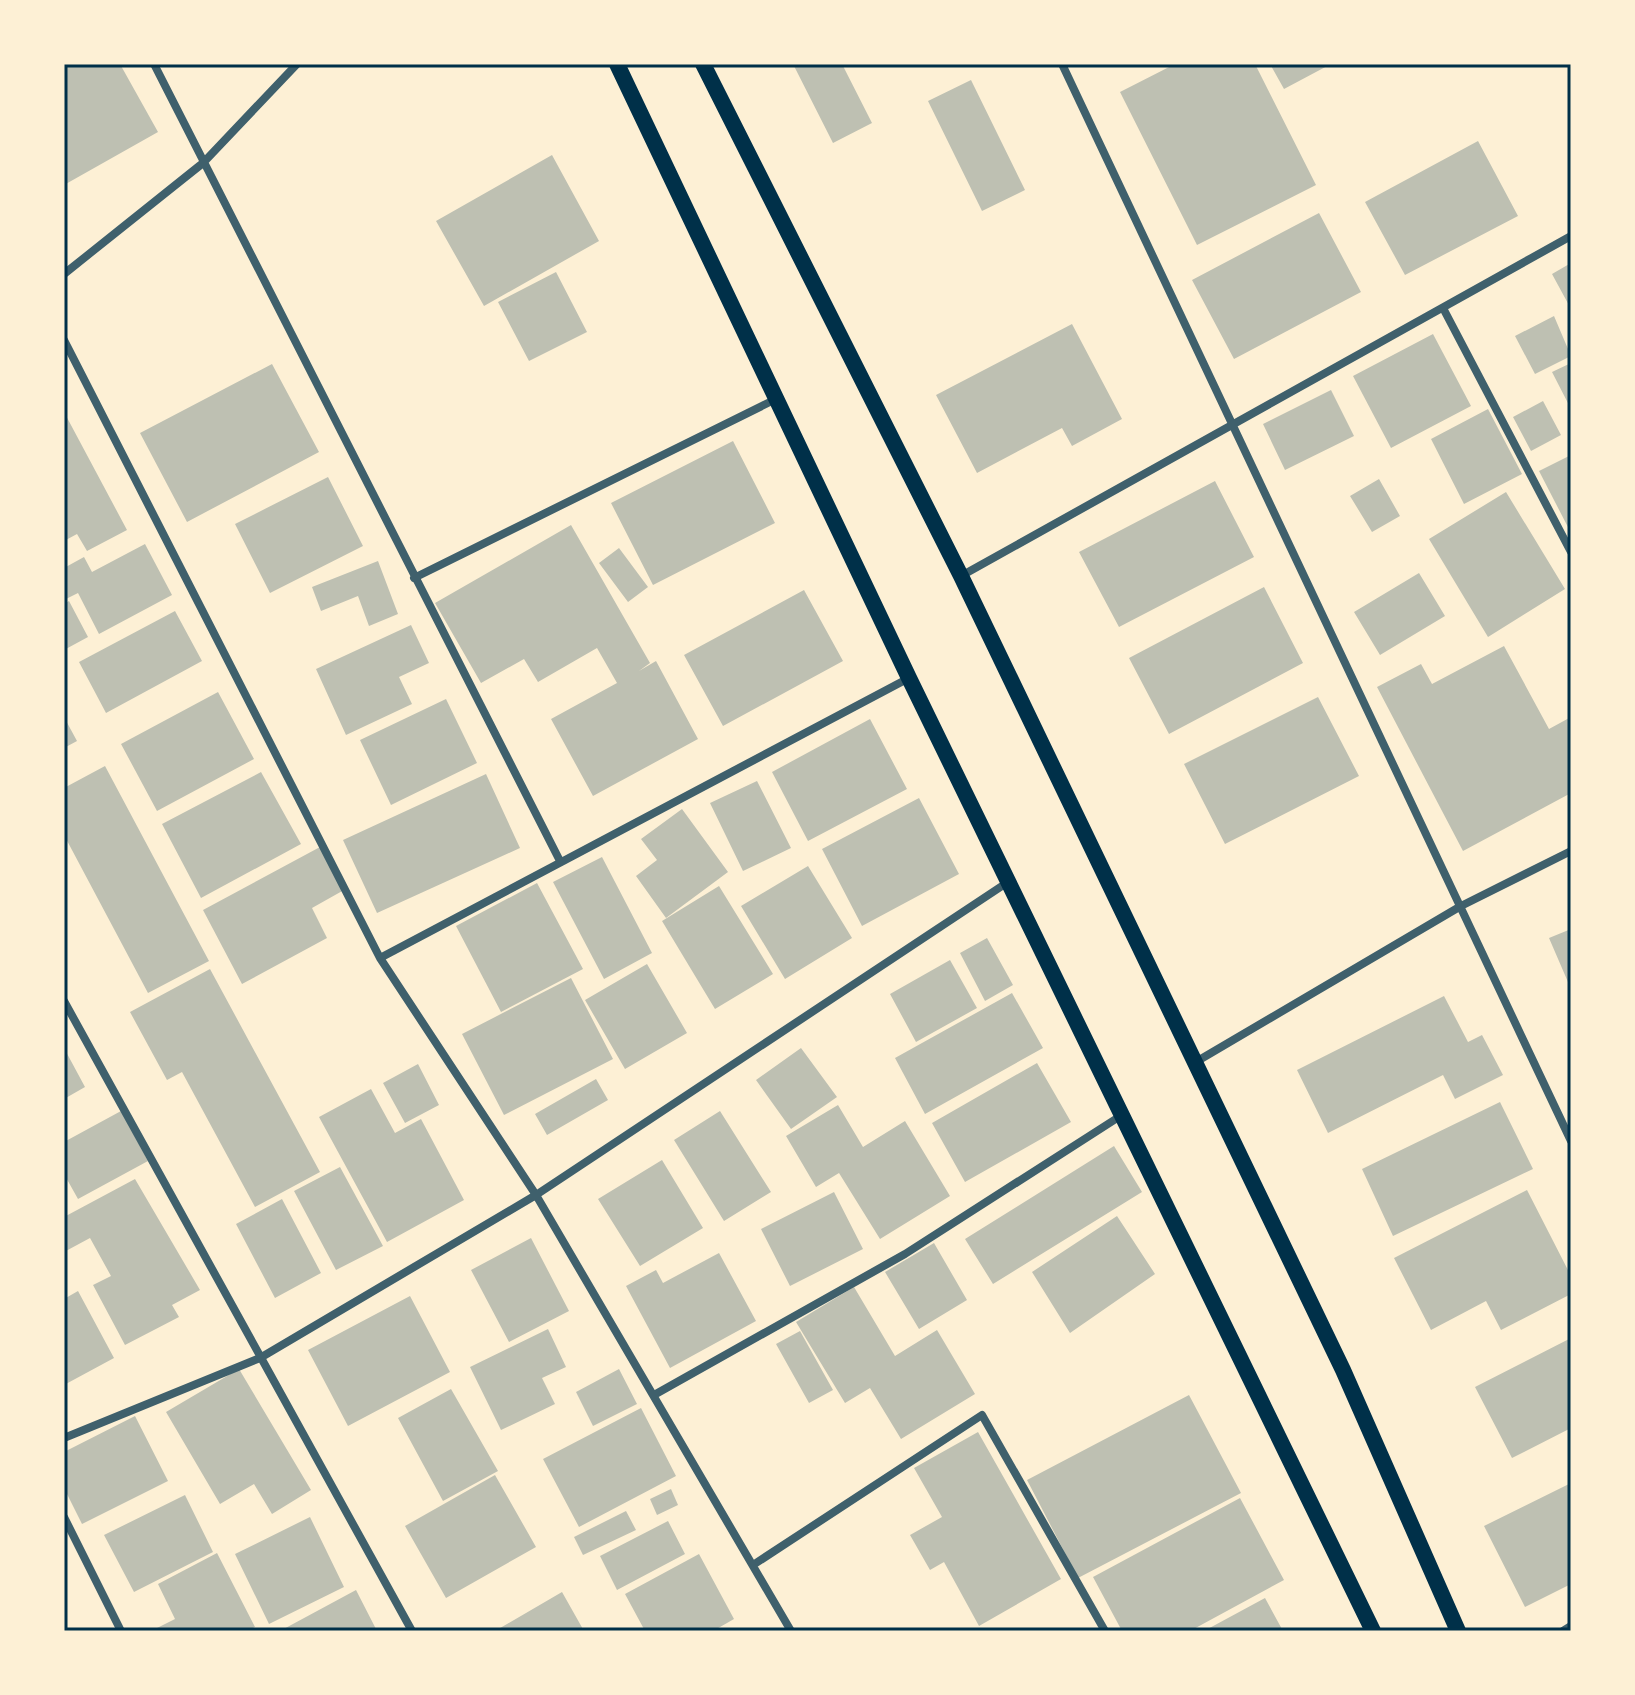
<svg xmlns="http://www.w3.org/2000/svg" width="1635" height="1695" viewBox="0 0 1635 1695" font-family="Signika,sans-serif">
  <rect width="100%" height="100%" fill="#fdf0d5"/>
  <path fill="#bec0b2" d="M 64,64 L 120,64 L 158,132 L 64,185 Z
    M 793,64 L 842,64 L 872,123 L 833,143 Z
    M 1175,64 L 1255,64 L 1316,185 L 1197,245 L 1120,92 Z
    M 1270,64 L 1331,64 L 1284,89 Z
    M 971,80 L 1025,190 L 982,211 L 928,101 Z
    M 1478,141 L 1518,216 L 1405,275 L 1365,202 Z
    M 552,155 L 599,241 L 484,306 L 436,221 Z
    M 1319,213 L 1361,292 L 1234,359 L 1192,280 Z
    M 1571,263 L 1571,309 L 1552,274 Z
    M 556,272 L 587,332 L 529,361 L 498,302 Z
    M 1554,316 L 1571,356 L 1535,374 L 1515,336 Z
    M 1072,324 L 1122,419 L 1072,446 L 1062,428 L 977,473 L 936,395 Z
    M 1433,334 L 1471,406 L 1391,448 L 1353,376 Z
    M 1571,363 L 1571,409 L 1552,372 Z
    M 272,364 L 319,452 L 187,522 L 140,433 Z
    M 1331,390 L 1354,436 L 1285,470 L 1263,424 Z
    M 1543,401 L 1561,435 L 1531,451 L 1513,417 Z
    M 1488,409 L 1522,474 L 1464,504 L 1431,439 Z
    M 64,412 L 127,530 L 87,551 L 77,534 L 64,541 Z
    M 733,441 L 775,523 L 653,585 L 611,503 Z
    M 1571,455 L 1571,533 L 1539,471 Z
    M 328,477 L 363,546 L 270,593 L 235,524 Z
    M 1379,479 L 1400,516 L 1372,532 L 1350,496 Z
    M 1215,481 L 1254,557 L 1119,627 L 1079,552 Z
    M 1506,492 L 1565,589 L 1488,637 L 1429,539 Z
    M 571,525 L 650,663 L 639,671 L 656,661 L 698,739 L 593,796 L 551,719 L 617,683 L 597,648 L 538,682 L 524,659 L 481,683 L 435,603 Z
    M 145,544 L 172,595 L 99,634 L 78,593 L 64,600 L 64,568 L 84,557 L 92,572 Z
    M 619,548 L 648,587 L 628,602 L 599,563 Z
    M 378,561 L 398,614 L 369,626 L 358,596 L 321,611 L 312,587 Z
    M 1419,573 L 1445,616 L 1380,655 L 1354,612 Z
    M 1264,587 L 1303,663 L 1169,734 L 1129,658 Z
    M 804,590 L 843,661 L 723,726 L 684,655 Z
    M 69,601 L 88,637 L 64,650 L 64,604 Z
    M 175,611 L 202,661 L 106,713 L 79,662 Z
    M 411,625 L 429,663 L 399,677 L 412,704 L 346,735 L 316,669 Z
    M 1504,646 L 1549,729 L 1571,717 L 1571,793 L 1463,851 L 1377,687 L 1421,664 L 1432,684 Z
    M 218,692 L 254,759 L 157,811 L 121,744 Z
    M 1318,697 L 1359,776 L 1225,844 L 1184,764 Z
    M 446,699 L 477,763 L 391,805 L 360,740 Z
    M 64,717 L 77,741 L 64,748 Z
    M 870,719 L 907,789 L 808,841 L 772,772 Z
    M 105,766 L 209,961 L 148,993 L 64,835 L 64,788 Z
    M 261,772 L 301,844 L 201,898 L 162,824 Z
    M 486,774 L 520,848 L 377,913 L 343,840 Z
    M 757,781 L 791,848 L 743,871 L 710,803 Z
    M 919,798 L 959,874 L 862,926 L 822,849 Z
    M 682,809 L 728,872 L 666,918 L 636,876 L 657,860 L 641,839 Z
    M 320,847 L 344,890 L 312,908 L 327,938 L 242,984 L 203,910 Z
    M 602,857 L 652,953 L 604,979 L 553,882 Z
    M 808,866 L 852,938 L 785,979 L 741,906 Z
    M 537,883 L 583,969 L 501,1012 L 456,926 Z
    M 719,886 L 773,974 L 715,1009 L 662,921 Z
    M 1571,929 L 1571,989 L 1549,938 Z
    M 987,938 L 1013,985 L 985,1001 L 960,953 Z
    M 950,960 L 977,1008 L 916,1042 L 890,994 Z
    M 647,964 L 687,1033 L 625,1069 L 585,1000 Z
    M 210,969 L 320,1172 L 255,1207 L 182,1072 L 167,1080 L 130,1012 Z
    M 571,978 L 613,1059 L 504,1115 L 462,1034 Z
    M 1012,993 L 1043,1048 L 925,1114 L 895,1058 Z
    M 1444,996 L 1468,1042 L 1482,1035 L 1503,1075 L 1455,1099 L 1443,1075 L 1328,1133 L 1297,1070 Z
    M 64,1048 L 85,1087 L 64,1099 Z
    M 801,1048 L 837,1097 L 791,1129 L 756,1080 Z
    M 1037,1063 L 1071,1122 L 965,1182 L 932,1123 Z
    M 418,1064 L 439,1105 L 405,1123 L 383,1083 Z
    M 596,1079 L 608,1100 L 547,1135 L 535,1114 Z
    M 371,1089 L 395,1133 L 421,1119 L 464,1200 L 387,1242 L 319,1117 Z
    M 1500,1102 L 1533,1169 L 1393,1236 L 1362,1169 Z
    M 838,1105 L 863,1147 L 905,1121 L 950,1196 L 880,1239 L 839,1173 L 816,1187 L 786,1136 Z
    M 121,1111 L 148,1161 L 78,1199 L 64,1174 L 64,1142 Z
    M 720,1111 L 771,1192 L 724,1221 L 674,1140 Z
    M 1114,1146 L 1142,1192 L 993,1284 L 965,1239 Z
    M 662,1160 L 703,1228 L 640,1266 L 598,1199 Z
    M 340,1167 L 383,1246 L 336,1270 L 294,1191 Z
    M 135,1179 L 200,1290 L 172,1305 L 179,1317 L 125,1345 L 93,1285 L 111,1276 L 90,1238 L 64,1252 L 64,1217 Z
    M 1527,1190 L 1571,1276 L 1571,1294 L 1501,1330 L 1486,1301 L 1431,1330 L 1394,1258 Z
    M 834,1192 L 863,1249 L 790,1286 L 761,1229 Z
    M 282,1199 L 321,1273 L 275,1298 L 236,1224 Z
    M 1117,1216 L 1155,1274 L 1070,1333 L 1032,1272 Z
    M 531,1238 L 569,1311 L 509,1342 L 471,1270 Z
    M 934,1243 L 967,1300 L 919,1329 L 885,1272 Z
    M 719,1253 L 756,1321 L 670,1368 L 626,1286 L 656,1270 L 663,1283 Z
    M 854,1287 L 895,1356 L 937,1330 L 975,1394 L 901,1439 L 870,1388 L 845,1403 L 796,1322 Z
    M 78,1291 L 114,1358 L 64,1385 L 64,1299 Z
    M 410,1296 L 450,1372 L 348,1426 L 308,1350 Z
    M 548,1329 L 566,1367 L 542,1378 L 555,1404 L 501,1430 L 470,1367 Z
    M 800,1331 L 833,1390 L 809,1403 L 776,1344 Z
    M 1571,1338 L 1571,1428 L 1512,1458 L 1475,1387 Z
    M 239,1369 L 311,1490 L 272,1514 L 254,1484 L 220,1504 L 166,1412 Z
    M 619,1369 L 637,1404 L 593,1426 L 576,1392 Z
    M 451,1389 L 498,1471 L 443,1501 L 398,1418 Z
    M 1189,1395 L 1241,1493 L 1078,1578 L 1027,1480 Z
    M 641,1408 L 676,1476 L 579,1527 L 543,1459 Z
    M 135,1416 L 168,1481 L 82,1524 L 64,1488 L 64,1452 Z
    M 978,1432 L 1061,1579 L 979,1626 L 944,1562 L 930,1570 L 910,1535 L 942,1517 L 914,1468 Z
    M 495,1475 L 536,1547 L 446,1598 L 405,1526 Z
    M 1571,1483 L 1571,1584 L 1525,1607 L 1484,1526 Z
    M 671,1489 L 678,1505 L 657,1515 L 650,1499 Z
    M 185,1495 L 213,1552 L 134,1592 L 104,1535 Z
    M 1240,1498 L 1284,1580 L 1190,1631 L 1122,1631 L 1093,1577 Z
    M 626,1511 L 636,1530 L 583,1555 L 574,1537 Z
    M 310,1517 L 344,1587 L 269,1624 L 235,1554 Z
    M 668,1521 L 685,1554 L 617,1590 L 600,1556 Z
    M 217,1553 L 255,1627 L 247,1631 L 151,1631 L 175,1619 L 158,1584 Z
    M 699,1554 L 734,1619 L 713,1631 L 645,1631 L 625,1594 Z
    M 356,1590 L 377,1631 L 280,1631 Z
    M 562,1592 L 584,1631 L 495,1631 Z
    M 1265,1598 L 1283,1631 L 1204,1631 Z"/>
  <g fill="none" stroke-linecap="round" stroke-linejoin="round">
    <path stroke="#3f606c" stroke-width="8" d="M 154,64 L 560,861
      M 1062,64 L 1571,1141
      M 64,274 L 203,163 L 297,64
      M 1443,308 L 1571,552
      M 64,340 L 380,958 L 536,1195 L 791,1631
      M 961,576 L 1571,236
      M 414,578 L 778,398
      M 380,958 L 909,678
      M 64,1001 L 412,1631
      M 1194,1063 L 1461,906 L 1571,851
      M 654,1395 L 905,1254 L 1122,1115
      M 64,1438 L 260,1358 L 536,1195 L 1008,882
      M 64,1517 L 121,1631
      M 753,1565 L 982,1415 L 1105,1631
      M 1563,1631 L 1571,1626"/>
    <path stroke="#003049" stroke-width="16" d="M 617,64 L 909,678 L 1373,1631
      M 703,64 L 961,576 L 1343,1370 L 1458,1631"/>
  </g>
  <rect width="1635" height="1695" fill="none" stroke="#fdf0d5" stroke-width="132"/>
  <rect x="66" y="66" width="1503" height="1563" fill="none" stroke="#003049" stroke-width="3"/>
</svg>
